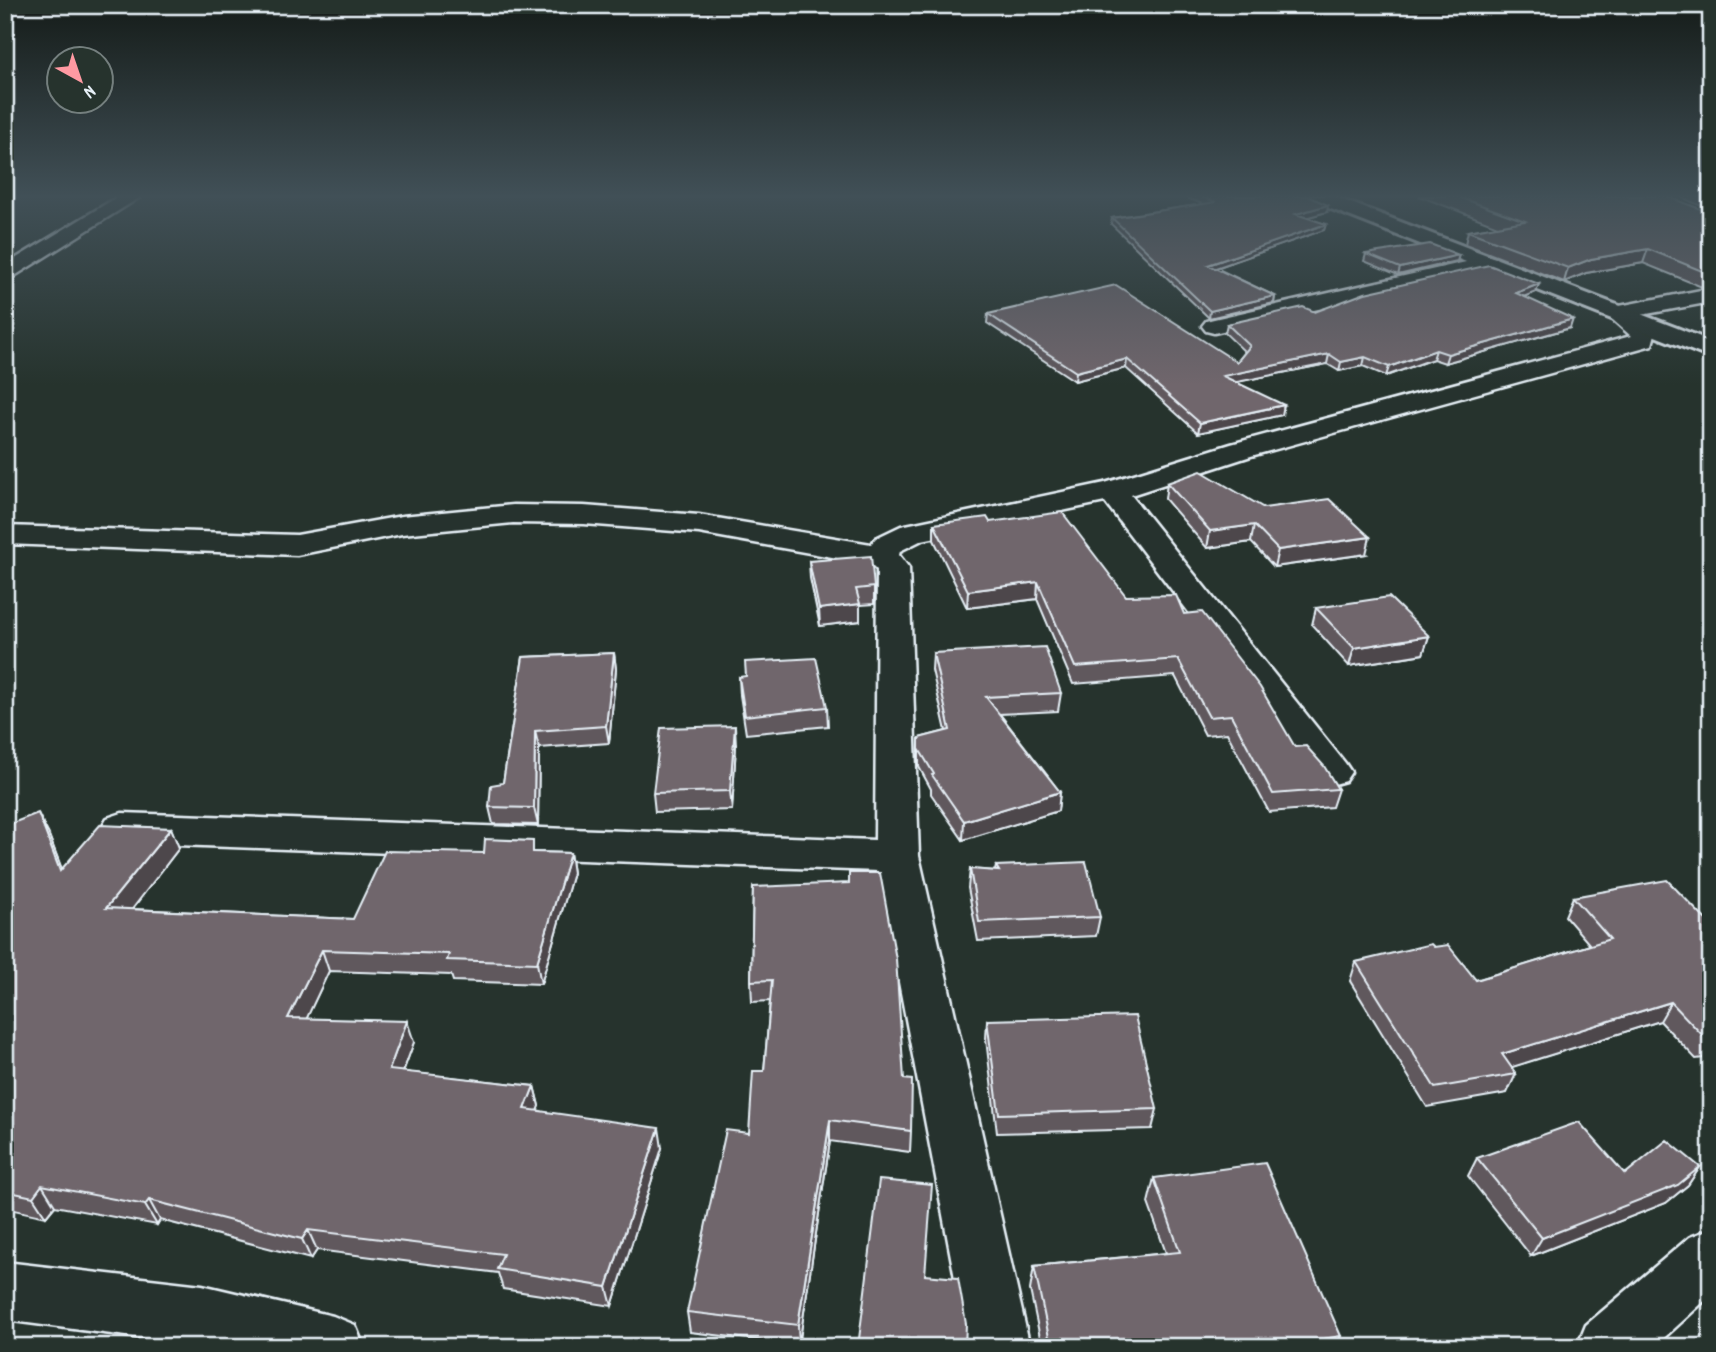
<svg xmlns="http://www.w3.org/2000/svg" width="1716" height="1352" viewBox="0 0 1716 1352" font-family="Dekko,sans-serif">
  <rect width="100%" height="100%" fill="#26332d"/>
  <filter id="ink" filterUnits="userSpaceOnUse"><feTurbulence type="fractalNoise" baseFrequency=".0143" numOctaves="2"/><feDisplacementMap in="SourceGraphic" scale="14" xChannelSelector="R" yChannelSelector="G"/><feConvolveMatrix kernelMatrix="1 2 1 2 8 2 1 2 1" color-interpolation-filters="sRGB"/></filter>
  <g filter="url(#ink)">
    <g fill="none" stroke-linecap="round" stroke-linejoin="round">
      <defs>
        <path id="minor" d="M 119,196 L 142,196 L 5,282 L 5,265 Z
          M 1488,257 L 1496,258 L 1499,263 L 1496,268 L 1214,333 L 1206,331 L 1202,326 L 1206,321 L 1214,319 Z
          M 1711,288 L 1711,302 L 1636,316 L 1655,334 L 1652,345 L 1251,456 L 1131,495 L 1345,763 L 1351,772 L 1345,781 L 1331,785 L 1317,781 L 1105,502 L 922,540 L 900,551 L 899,555 L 909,568 L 919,856 L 1030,1347 L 968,1347 L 878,871 L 122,843 L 107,838 L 101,828 L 107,818 L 122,813 L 875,840 L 877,570 L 871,564 L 699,533 L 584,524 L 513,523 L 402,534 L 297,555 L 5,544 L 5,526 L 297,535 L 402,516 L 513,505 L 584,506 L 699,515 L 871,544 L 876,538 L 901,526 L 1105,483 L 1231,444 L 1631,336 L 1605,313 L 1609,308 Z
          M 1711,1229 L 1711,1295 L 1654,1347 L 1577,1347 L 1586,1325 L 1690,1237 Z
          M 5,1262 L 202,1285 L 333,1316 L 355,1325 L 364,1347 L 210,1347 L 5,1320 Z"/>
        <path id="primary" d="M 1305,196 L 1333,196 L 1711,341 L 1711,358 L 1308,200 Z"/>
      </defs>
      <use href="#minor" stroke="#e8f1f8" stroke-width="5"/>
      <use href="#primary" stroke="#e8f1f8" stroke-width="6"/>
      <use href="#minor" fill="#26332d" fill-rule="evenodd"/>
      <use href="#primary" fill="#26332d" fill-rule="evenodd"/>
    </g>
    <path fill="#60585d" stroke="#e8f1f8" stroke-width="2" d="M 1181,196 L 1308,196 L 1327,212 L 1305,218 L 1326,224 L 1324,230 L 1216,268 L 1275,296 L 1274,303 L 1209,318 L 1111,224 L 1112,218 L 1203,204 Z
      M 1419,196 L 1666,196 L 1711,213 L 1711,286 L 1702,287 L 1643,263 L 1586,273 L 1564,282 L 1465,244 L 1468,231 L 1498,226 Z
      M 1678,196 L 1711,196 L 1711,210 Z
      M 1366,254 L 1459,255 L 1457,261 L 1398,275 L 1364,261 Z
      M 1539,284 L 1536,292 L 1525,297 L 1570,328 L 1445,363 L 1433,359 L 1386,376 L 1363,366 L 1339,371 L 1327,364 L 1236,382 L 1282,415 L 1198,433 L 1126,368 L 1075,381 L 987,323 L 988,314 L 1237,362 L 1245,352 L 1225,333 L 1227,324 Z
      M 1167,483 L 1264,508 L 1366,554 L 1274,567 L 1251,542 L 1207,548 L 1165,499 Z
      M 990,522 L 1126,596 L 1184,614 L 1295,747 L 1338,789 L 1332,807 L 1269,812 L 1227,733 L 1205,735 L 1175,676 L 1073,684 L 1037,599 L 967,608 L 934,540 L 934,524 Z
      M 809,561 L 874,587 L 874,604 L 860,605 L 860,621 L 820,626 L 810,578 Z
      M 1316,608 L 1429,636 L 1423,654 L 1349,666 L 1312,625 Z
      M 614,653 L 616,669 L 609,743 L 539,748 L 538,825 L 493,824 L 489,807 L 503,783 L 523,657 Z
      M 933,653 L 1061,693 L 1058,711 L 1000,714 L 1060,792 L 1058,811 L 963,840 L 931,794 L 931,789 L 919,767 L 919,738 L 946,731 L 932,670 Z
      M 739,677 L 827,707 L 828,726 L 746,734 L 740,695 Z
      M 736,745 L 732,810 L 655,812 L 653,793 Z
      M 5,826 L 48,833 L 62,869 L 171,828 L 179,848 L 132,909 L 353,919 L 484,853 L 535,852 L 570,853 L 573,873 L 541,984 L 453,981 L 451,975 L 329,971 L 306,1019 L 414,1042 L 403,1072 L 534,1086 L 539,1106 L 537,1110 L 662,1148 L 612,1306 L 503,1289 L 498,1273 L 317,1250 L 311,1259 L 160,1220 L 157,1225 L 55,1206 L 46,1217 L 5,1208 Z
      M 996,866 L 1100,917 L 1096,936 L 978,941 L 968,888 L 970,869 L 995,871 Z
      M 753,887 L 904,1079 L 911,1131 L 910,1152 L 830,1141 L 799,1345 L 690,1332 L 687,1312 L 749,1133 L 764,1071 L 770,1001 L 752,1002 L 751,981 Z
      M 1573,897 L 1711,925 L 1711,1057 L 1696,1059 L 1660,1021 L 1511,1067 L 1516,1074 L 1507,1093 L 1427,1107 L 1350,981 L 1356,962 L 1434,947 L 1476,980 L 1590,945 L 1565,916 Z
      M 987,1020 L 1157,1109 L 1152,1129 L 997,1133 L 986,1039 Z
      M 1477,1158 L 1625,1174 L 1700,1167 L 1688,1185 L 1666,1203 L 1531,1256 L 1468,1176 Z
      M 1154,1178 L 1341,1336 L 1336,1347 L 1042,1347 L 1030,1290 L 1034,1266 L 1166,1253 L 1148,1203 Z"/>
    <path fill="#4e474c" stroke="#e8f1f8" stroke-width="2" d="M 1328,205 L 1327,212 L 1294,221 L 1296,214 Z
      M 1326,224 L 1324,230 L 1207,271 L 1208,265 Z
      M 1648,249 L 1643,263 L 1586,273 L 1564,282 L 1568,268 L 1591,259 Z
      M 1459,255 L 1457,261 L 1398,275 L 1400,268 Z
      M 1707,273 L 1711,273 L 1711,286 L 1702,287 Z
      M 1539,284 L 1536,292 L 1513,301 L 1516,293 Z
      M 1275,296 L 1274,303 L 1209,318 L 1210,311 Z
      M 1573,319 L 1570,328 L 1445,363 L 1448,354 Z
      M 1436,350 L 1433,359 L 1386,376 L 1389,367 Z
      M 1329,354 L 1327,364 L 1222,385 L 1223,376 Z
      M 1365,357 L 1363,366 L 1339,371 L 1341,362 Z
      M 1127,359 L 1126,368 L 1075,381 L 1076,372 Z
      M 1284,405 L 1282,415 L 1198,433 L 1200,423 Z
      M 1254,525 L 1251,542 L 1207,548 L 1210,531 Z
      M 1370,537 L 1366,554 L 1274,567 L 1278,550 Z
      M 1038,582 L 1037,599 L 967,608 L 968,591 Z
      M 860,604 L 860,621 L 820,626 L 819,609 Z
      M 1429,636 L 1423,654 L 1349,666 L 1354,648 Z
      M 614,653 L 616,669 L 609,743 L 606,726 Z
      M 735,726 L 736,745 L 732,810 L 730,791 Z
      M 535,731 L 539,748 L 538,825 L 534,808 Z
      M 1060,792 L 1058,811 L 963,840 L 964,821 Z
      M 38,813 L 48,833 L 70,891 L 60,871 Z
      M 171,828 L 179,848 L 117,929 L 106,908 Z
      M 570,853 L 573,873 L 541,984 L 537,963 Z
      M 322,950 L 329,971 L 297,1039 L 288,1018 Z
      M 1671,1002 L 1660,1021 L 1493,1073 L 1502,1054 Z
      M 407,1021 L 414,1042 L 396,1091 L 389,1070 Z
      M 534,1086 L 539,1106 L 530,1129 L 525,1109 Z
      M 830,1120 L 830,1141 L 799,1345 L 798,1325 Z
      M 659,1128 L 662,1148 L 612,1306 L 607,1287 Z
      M 1700,1167 L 1688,1185 L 1666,1203 L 1531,1256 L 1542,1238 Z
      M 42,1185 L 55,1206 L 46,1217 L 33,1197 Z
      M 149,1200 L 160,1220 L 157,1225 L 145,1205 Z
      M 308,1230 L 317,1250 L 311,1259 L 302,1239 Z"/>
    <path fill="#70666c" stroke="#e8f1f8" stroke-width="2" d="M 1199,196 L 1308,196 L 1328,205 L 1296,214 L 1326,224 L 1208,265 L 1275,296 L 1210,311 L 1112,218 L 1216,202 Z
      M 1456,196 L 1666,196 L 1711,213 L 1711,273 L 1707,273 L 1648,249 L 1591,259 L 1568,268 L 1468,231 L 1525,221 Z
      M 1430,244 L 1459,255 L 1400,268 L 1366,254 Z
      M 1489,265 L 1539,284 L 1516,293 L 1573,319 L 1448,354 L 1436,350 L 1389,367 L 1365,357 L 1341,362 L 1329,354 L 1223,376 L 1284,405 L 1200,423 L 1127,359 L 1076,372 L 988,314 L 1116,285 L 1237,362 L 1250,346 L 1227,324 L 1303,307 L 1315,312 L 1365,293 Z
      M 1201,471 L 1264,508 L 1329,499 L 1370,537 L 1278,550 L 1254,525 L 1210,531 L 1167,483 Z
      M 1062,512 L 1126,596 L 1176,595 L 1184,614 L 1202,612 L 1260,687 L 1295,747 L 1306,746 L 1324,766 L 1338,789 L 1273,794 L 1231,715 L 1209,717 L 1178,659 L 1075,667 L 1038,582 L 968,591 L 934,524 L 987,517 L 990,522 Z
      M 871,556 L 874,587 L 856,589 L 860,604 L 819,609 L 809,561 Z
      M 1389,597 L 1429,636 L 1354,648 L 1316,608 Z
      M 1045,647 L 1061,693 L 986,697 L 1060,792 L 964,821 L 932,775 L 934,774 L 919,749 L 919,738 L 950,730 L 933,653 Z
      M 614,653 L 606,726 L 535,731 L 534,808 L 489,807 L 491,785 L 503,783 L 523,657 Z
      M 816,658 L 827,707 L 745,716 L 739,677 L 746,676 L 745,662 Z
      M 735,726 L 730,791 L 653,793 L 661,728 Z
      M 38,813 L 60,871 L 100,825 L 171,828 L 106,908 L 353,919 L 385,851 L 484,853 L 485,839 L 533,841 L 533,852 L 570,853 L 537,963 L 447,960 L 449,954 L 322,950 L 288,1018 L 407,1021 L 389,1070 L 534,1086 L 525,1109 L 659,1128 L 607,1287 L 497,1269 L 503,1254 L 308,1230 L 302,1239 L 149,1200 L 145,1205 L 42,1185 L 33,1197 L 5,1191 L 5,826 Z
      M 1086,862 L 1100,917 L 979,922 L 970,869 L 999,871 L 996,866 Z
      M 849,873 L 880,873 L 896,959 L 904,1079 L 912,1080 L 911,1131 L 830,1120 L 798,1325 L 687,1312 L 726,1130 L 749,1133 L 753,1071 L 764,1071 L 772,980 L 751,981 L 753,887 L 849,883 Z
      M 1667,880 L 1711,925 L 1711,936 L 1706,937 L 1711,941 L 1711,1041 L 1708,1041 L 1671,1002 L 1502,1054 L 1516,1074 L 1435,1088 L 1356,962 L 1431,944 L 1434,947 L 1448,945 L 1476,980 L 1610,939 L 1573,897 Z
      M 1135,1016 L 1157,1109 L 999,1114 L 987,1020 Z
      M 1579,1122 L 1625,1174 L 1667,1140 L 1700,1167 L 1678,1185 L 1542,1238 L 1477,1158 Z
      M 1265,1163 L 1341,1336 L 1274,1347 L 1051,1347 L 1034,1266 L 1180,1252 L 1154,1178 Z
      M 879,1180 L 932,1185 L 925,1275 L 958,1278 L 966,1324 L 965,1347 L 858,1347 Z"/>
  </g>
  <linearGradient id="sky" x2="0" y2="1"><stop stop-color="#151c19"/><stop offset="0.51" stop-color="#415057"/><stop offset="1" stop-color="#415057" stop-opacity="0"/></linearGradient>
  <rect width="1716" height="385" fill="url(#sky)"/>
  <rect width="1716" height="1352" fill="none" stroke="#26332d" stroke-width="28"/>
  <rect x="14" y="14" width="1688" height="1324" fill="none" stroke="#e8f1f8" stroke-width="2.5" filter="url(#ink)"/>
  <g transform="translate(80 80) rotate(140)"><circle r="33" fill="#26332d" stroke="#747f7e" stroke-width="2"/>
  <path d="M0-5L12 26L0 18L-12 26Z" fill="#ff9aa2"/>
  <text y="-10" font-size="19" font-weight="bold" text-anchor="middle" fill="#e8f1f8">N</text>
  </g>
</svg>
